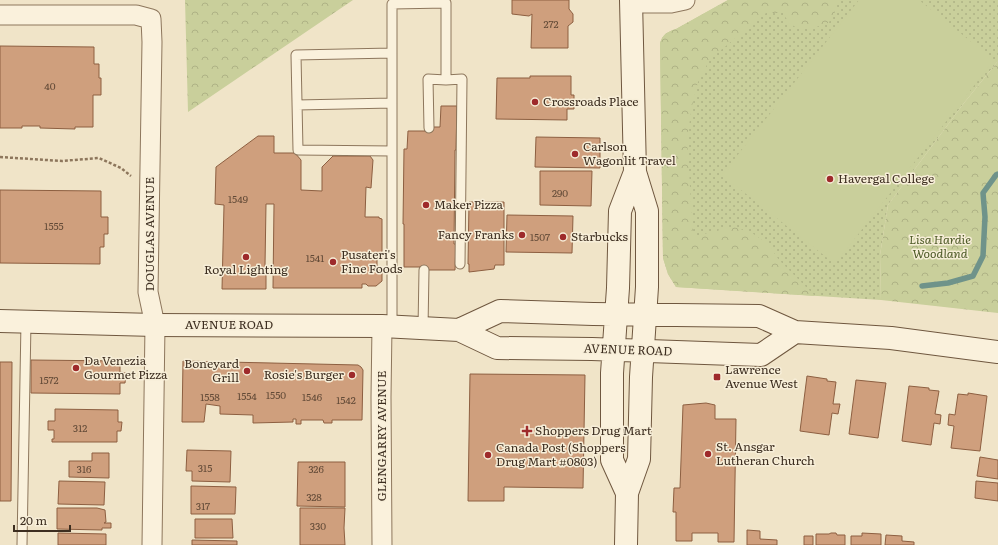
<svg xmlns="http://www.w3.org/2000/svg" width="998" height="545" viewBox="0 0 998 545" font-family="Literata,serif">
  <defs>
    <pattern id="grass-dots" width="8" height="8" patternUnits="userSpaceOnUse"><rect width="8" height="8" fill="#c9cf9b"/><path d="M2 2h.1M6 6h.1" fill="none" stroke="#aeb285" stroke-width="1.8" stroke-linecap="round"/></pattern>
    <pattern id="forest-crowns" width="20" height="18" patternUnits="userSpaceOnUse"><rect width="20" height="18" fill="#c9cf9b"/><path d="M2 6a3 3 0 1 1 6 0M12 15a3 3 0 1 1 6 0" fill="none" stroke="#aeb285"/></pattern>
  </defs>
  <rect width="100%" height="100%" fill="#f0e4c8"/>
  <path fill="url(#grass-dots)" d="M 728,0 L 998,0 L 998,61 L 964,103 L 888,205 L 880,255 L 881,300 L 676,287 L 668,274 L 663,258 L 660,43 C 663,34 667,32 676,29 Z"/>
  <path fill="url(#forest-crowns)" d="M 185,0 L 353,0 L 188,112 Z
    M 728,0 L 835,0 L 835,15 L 828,23 L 816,27 L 797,28 L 789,23 L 783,13 L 766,13 L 710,59 L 698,82 L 692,106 L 687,139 L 693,235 L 698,236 L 717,230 L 734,227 L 752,233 L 768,244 L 779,260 L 815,296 L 676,287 L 668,274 L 663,258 L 660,43 C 663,34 667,32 676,29 Z
    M 998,61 L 998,313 L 881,300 L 880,255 L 888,205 L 964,103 Z"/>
  <path fill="#c9cf9b" d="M 859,0 L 919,0 L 994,60 L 835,264 L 722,175 Z"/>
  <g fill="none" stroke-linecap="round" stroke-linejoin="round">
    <path stroke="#6f938a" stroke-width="5.5" d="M 922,286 L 948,283 L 973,276 L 983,256 L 985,217 L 983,193 L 996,175 L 998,174"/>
  </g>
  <path fill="#cf9f7d" stroke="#8d5f41" d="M 512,0 L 569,0 L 569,9 L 573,14 L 573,22 L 568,26 L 568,48 L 531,48 L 532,14 L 529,16 L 512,14 Z
    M 0,46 L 94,47 L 94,64 L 99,64 L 99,78 L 101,78 L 101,95 L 93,95 L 93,127 L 75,127 L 75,129 L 40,128 L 40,126 L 22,126 L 22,128 L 0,128 Z
    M 530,76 L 571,76 L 571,95 L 574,95 L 574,109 L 567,109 L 567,120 L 496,119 L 497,78 L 530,78 Z
    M 441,106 L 457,106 L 456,150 L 455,150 L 454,244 L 456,244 L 455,270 L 420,270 L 420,267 L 404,267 L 404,224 L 403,224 L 404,149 L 407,149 L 408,131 L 425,131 L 425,127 L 440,127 Z
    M 258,136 L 274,136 L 274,153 L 295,153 L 301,160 L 301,190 L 322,191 L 322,167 L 333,156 L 370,156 L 373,160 L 371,188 L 366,187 L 365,217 L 379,217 L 379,218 L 382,219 L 382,258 L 377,258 L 377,267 L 382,273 L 382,281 L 376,286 L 368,286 L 366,284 L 362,284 L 362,288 L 273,288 L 274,204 L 266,204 L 265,266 L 266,266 L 266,289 L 222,289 L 224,205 L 215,204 L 216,167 Z
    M 536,137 L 600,138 L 600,168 L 535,167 Z
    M 540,171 L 592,171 L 591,206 L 540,205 Z
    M 0,190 L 101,191 L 101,217 L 108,217 L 108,234 L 104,234 L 104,247 L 100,247 L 100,264 L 0,263 Z
    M 469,202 L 504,202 L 504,265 L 495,265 L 494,269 L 469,272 L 469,264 L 468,264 Z
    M 507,215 L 573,216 L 572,253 L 506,252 Z
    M 31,360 L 120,361 L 120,372 L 126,373 L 125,383 L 120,383 L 120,394 L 31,393 Z
    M 183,361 L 358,365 L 361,367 L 363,370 L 362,420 L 332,420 L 332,423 L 324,423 L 323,420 L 301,420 L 301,424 L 296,424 L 296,419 L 293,419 L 293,422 L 253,423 L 253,415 L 220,414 L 220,406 L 206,404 L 204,422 L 182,422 Z
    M 0,362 L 12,362 L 11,501 L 0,501 Z
    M 470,374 L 585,375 L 583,488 L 504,487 L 504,501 L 468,501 Z
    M 807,376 L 827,379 L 827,381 L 836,382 L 833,404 L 840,404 L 838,414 L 832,413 L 829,435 L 800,431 Z
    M 856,380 L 886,383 L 878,438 L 849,434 Z
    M 909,386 L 929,388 L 929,390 L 939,391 L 935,414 L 941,415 L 940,424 L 934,423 L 931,445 L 902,441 Z
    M 968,393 L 987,396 L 980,451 L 951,448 L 954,426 L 948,425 L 949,414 L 955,415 L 958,394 L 968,395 Z
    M 706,403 L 715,405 L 715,419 L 736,419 L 734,542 L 718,542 L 718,533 L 692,533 L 692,541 L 676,541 L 676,512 L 673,512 L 674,488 L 680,488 L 683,405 Z
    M 55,409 L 118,410 L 118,422 L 122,422 L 121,431 L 117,431 L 117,442 L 52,442 L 52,439 L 54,439 L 54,430 L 48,430 L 48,421 L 55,421 Z
    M 187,450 L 231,451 L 230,482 L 192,481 L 192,471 L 186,471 Z
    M 92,453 L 109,453 L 109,478 L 69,477 L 69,461 L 92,461 Z
    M 980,457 L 998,460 L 998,479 L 977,476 Z
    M 298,462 L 345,462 L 345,507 L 297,506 Z
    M 59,481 L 105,482 L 104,505 L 58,504 Z
    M 976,481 L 998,483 L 998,501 L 975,498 Z
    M 191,486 L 236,487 L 235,514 L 191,514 Z
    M 57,508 L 97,508 L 105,510 L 106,522 L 104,523 L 111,523 L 111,528 L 102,528 L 102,530 L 57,529 Z
    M 300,508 L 345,508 L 344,528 L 345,545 L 300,545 Z
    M 195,519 L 232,519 L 233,538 L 195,538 Z
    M 747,530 L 760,531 L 760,539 L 777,540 L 777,545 L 747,545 Z
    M 58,533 L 106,534 L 106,545 L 58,545 Z
    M 831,533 L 836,533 L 837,535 L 845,535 L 845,545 L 816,545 L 816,534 L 829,534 Z
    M 862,533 L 881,534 L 881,545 L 851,545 L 851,536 L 862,536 Z
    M 886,535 L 902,536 L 902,541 L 914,542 L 914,545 L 885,545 Z
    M 804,536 L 813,536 L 813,545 L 804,545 Z
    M 192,540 L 237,541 L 237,545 L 192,545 Z"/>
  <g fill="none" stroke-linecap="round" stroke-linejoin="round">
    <defs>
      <path id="lane" d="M 446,80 L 462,79 L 460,264
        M 297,105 L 392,103
        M 392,151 L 298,150 L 296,55 L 392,53
        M 392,327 L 392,4 L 446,3 L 446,80 L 428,79 L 429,128
        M 423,328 L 424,270
        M 22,545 L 26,322"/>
      <path id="street" d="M 631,3 L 671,3 L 685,0
        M 0,15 L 136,15 L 151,19 L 152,42 L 148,292 L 155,325 L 152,545
        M 382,545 L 381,397 L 382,326"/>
      <path id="secondary" d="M 0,321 L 155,325 L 382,326 L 459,330 L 497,348 L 592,349 L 761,355 L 795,332
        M 459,330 L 500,311 L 593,314 L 759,316 L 795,332 L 891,338 L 998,352
        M 627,493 L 612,460 L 612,373 L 618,288 L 620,211 L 635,172
        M 626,545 L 627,493 L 639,459 L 641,377 L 647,287 L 647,211 L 635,172 L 631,0"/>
    </defs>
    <use href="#lane" stroke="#8d765c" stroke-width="11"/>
    <use href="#street" stroke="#8d765c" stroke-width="21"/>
    <use href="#secondary" stroke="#6f573f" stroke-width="24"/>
    <path stroke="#8d765c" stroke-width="2.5" stroke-dasharray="3 2" stroke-linecap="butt" d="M 0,157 L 62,161 L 99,158 L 121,168 L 131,176"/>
    <use href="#lane" stroke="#faf1dc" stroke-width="9"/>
    <use href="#street" stroke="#faf1dc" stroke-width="19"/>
    <use href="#secondary" stroke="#faf1dc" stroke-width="22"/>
  </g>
  <g fill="#9e2a2b" stroke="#f7eed8" stroke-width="1.5">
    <circle cx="535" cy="102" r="4"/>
    <circle cx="575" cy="154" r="4"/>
    <circle cx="830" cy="179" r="4"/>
    <circle cx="426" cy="205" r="4"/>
    <circle cx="522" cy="235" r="4"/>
    <circle cx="563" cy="237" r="4"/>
    <circle cx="246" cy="257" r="4"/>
    <circle cx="333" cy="262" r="4"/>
    <circle cx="76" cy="368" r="4"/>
    <circle cx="247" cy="371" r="4"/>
    <circle cx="352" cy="375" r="4"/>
    <rect x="713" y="373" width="8" height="8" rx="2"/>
    <path d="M525 425h4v4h4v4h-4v4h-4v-4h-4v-4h4z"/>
    <circle cx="708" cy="454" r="4"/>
    <circle cx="488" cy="455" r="4"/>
  </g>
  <g text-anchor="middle" stroke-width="3" stroke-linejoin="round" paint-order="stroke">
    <g font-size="10" fill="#624a37">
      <text x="551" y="28">272</text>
      <text x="50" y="90">40</text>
      <text x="560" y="197">290</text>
      <text x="238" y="203">1549</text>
      <text x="54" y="230">1555</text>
      <text x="540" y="241">1507</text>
      <text x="315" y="262">1541</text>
      <text x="49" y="384">1572</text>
      <text x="276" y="399">1550</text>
      <text x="247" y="400">1554</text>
      <text x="210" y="401">1558</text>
      <text x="312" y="401">1546</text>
      <text x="346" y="404">1542</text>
      <text x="80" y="432">312</text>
      <text x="205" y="472">315</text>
      <text x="84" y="473">316</text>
      <text x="316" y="473">326</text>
      <text x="314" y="501">328</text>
      <text x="203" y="510">317</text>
      <text x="318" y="530">330</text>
    </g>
    <g font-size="12" fill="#3d2e20" stroke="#f7eed8" text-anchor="start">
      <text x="543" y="106">Crossroads Place</text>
      <text x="583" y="151">Carlson<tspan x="583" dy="14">Wagonlit Travel</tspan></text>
      <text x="838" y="183">Havergal College</text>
      <text x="434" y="209">Maker Pizza</text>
      <text x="514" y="239" text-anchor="end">Fancy Franks</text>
      <text x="571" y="241">Starbucks</text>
      <text x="341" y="259">Pusateri's<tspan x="341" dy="14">Fine Foods</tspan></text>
      <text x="246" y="274" text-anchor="middle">Royal Lighting</text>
      <text x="84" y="365">Da Venezia<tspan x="84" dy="14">Gourmet Pizza</tspan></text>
      <text x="239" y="368" text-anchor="end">Boneyard<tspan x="239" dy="14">Grill</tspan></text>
      <text x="725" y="374">Lawrence<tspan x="725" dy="14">Avenue West</tspan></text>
      <text x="344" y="379" text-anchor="end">Rosie's Burger</text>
      <text x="535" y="435">Shoppers Drug Mart</text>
      <text x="716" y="451">St. Ansgar<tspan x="716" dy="14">Lutheran Church</tspan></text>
      <text x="496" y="452">Canada Post (Shoppers<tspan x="496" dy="14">Drug Mart #0803)</tspan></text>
    </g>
    <g font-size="12" fill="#3d2e20" stroke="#f7eed8">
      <text transform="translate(150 234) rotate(-90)" y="4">DOUGLAS AVENUE</text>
      <text x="229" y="329">AVENUE ROAD</text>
      <text transform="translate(628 350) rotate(2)" y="4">AVENUE ROAD</text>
      <text transform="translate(382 436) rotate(-90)" y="4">GLENGARRY AVENUE</text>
    </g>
    <g font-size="12" font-style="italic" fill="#4d5a26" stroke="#f7eed8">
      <text x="940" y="244">Lisa Hardie<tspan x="940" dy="14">Woodland</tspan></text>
    </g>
  </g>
  <path d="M14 525v6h56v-6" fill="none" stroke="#3d2e20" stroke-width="2"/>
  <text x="20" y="525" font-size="12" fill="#3d2e20" stroke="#f7eed8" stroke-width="3" paint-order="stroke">20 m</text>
</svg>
